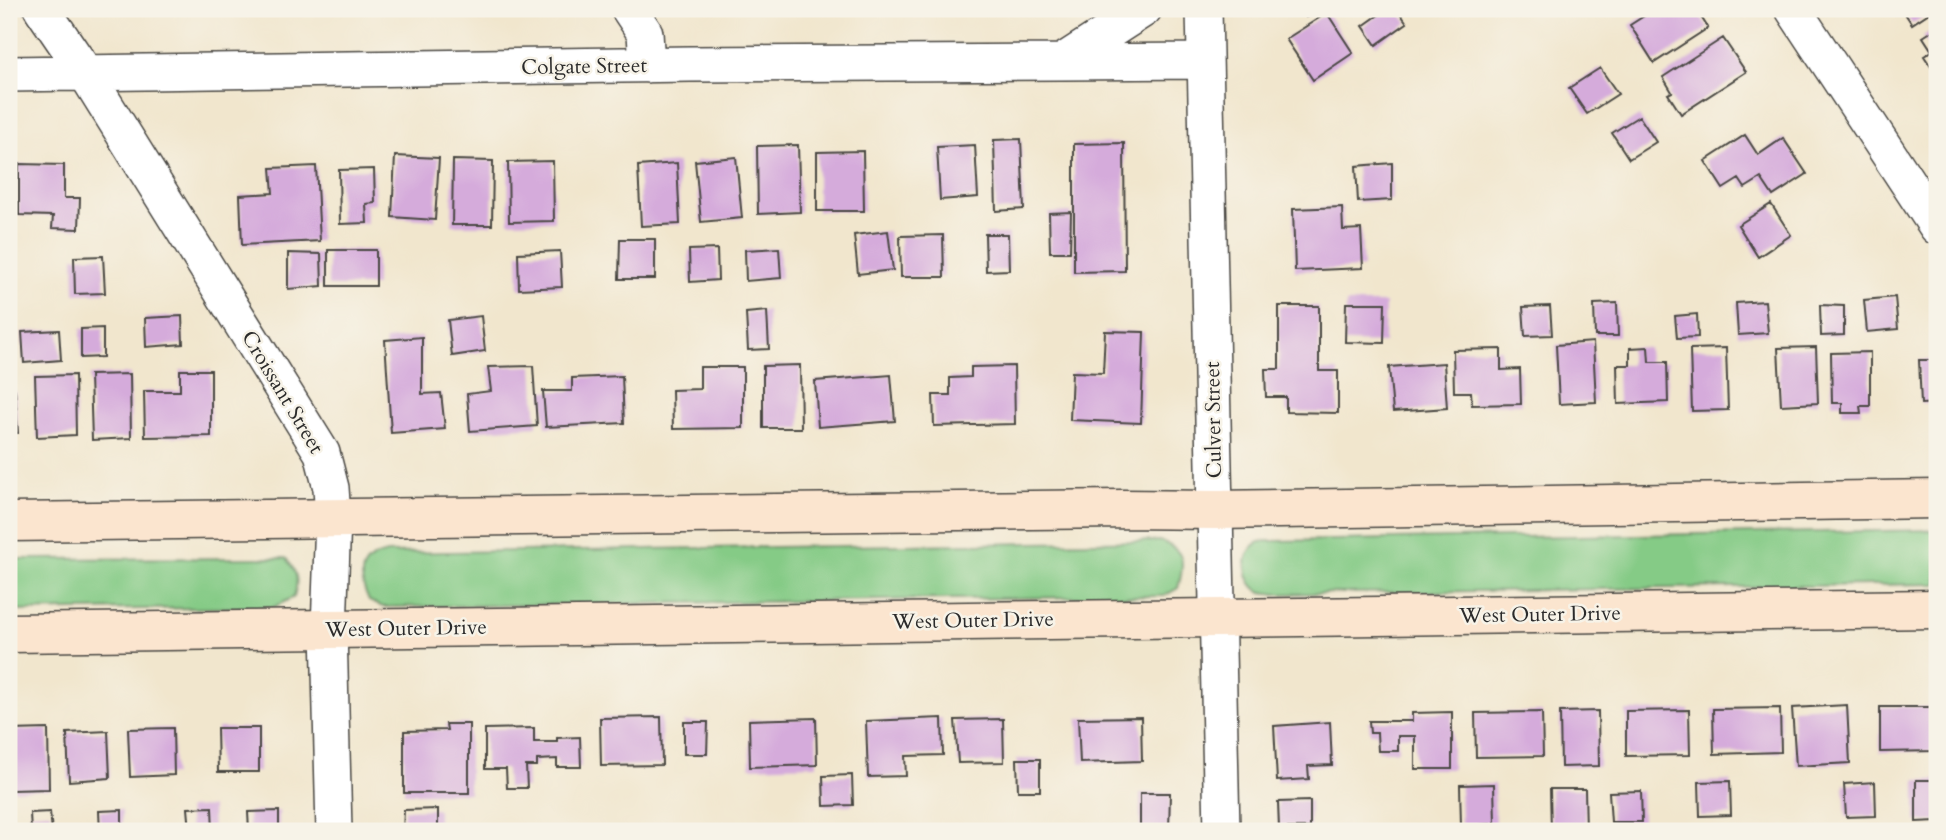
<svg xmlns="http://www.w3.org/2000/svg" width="1946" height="840" viewBox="0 0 1946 840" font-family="Cardo,serif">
  <rect width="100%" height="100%" fill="#f7f3e8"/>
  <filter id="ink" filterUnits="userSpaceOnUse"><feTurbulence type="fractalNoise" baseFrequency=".0143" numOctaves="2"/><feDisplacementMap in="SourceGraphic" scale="14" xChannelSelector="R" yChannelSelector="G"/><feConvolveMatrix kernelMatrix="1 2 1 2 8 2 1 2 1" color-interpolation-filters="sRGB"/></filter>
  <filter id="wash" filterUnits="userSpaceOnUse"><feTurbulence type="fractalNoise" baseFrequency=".00686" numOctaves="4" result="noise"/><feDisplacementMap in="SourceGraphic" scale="28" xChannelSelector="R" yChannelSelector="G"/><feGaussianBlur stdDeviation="1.57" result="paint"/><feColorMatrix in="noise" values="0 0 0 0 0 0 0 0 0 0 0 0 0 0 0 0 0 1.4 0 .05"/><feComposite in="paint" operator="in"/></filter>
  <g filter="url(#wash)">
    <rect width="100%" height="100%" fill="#f1e6cd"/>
    <path fill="#85cb86" stroke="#587b58" stroke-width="2" d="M 1937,530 L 1937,584 L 1276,594 C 1271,593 1263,593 1259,591 C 1242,581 1241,550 1260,542 C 1264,541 1268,541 1272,541 Z
      M 1159,541 C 1186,550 1185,562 1178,588 L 1164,596 L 383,607 L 369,601 C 358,577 357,560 387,553 Z
      M 286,558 C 297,572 299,580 294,597 L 274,607 L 9,611 L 9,559 Z"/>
    <g id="blocks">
      <path fill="#d5abdb" d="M 1300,9 L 1319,9 L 1306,17 Z
        M 1387,9 L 1397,9 L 1407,23 L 1376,45 L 1363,26 Z
        M 1655,9 L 1696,9 L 1708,28 L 1654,63 L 1630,25 Z
        M 1902,9 L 1935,9 L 1912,24 Z
        M 1327,13 L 1353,53 L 1313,80 L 1286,39 Z
        M 1937,28 L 1937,76 L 1924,56 L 1932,51 L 1923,37 Z
        M 1723,38 L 1746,72 L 1681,114 L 1668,94 L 1672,92 L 1663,77 Z
        M 1600,68 L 1618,94 L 1587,114 L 1569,88 Z
        M 1639,116 L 1656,142 L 1629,159 L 1612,133 Z
        M 1745,135 L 1758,155 L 1783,138 L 1807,174 L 1773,196 L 1761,178 L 1745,188 L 1739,179 L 1723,189 L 1705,161 Z
        M 1021,139 L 1024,209 L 996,211 L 994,140 Z
        M 1124,143 L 1125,271 L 1074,272 L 1074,144 Z
        M 798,145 L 800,212 L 758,214 L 757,146 Z
        M 975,145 L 978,197 L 940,200 L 937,147 Z
        M 863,151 L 864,211 L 817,211 L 817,152 Z
        M 395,156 L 439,158 L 435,220 L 392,217 Z
        M 736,157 L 742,218 L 701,222 L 695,161 Z
        M 453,160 L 493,161 L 492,225 L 452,225 Z
        M 553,161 L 554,221 L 509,222 L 508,162 Z
        M 677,163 L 680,224 L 641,226 L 638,166 Z
        M 1392,163 L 1392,200 L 1358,202 L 1356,166 Z
        M 19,164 L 64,165 L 64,198 L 80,198 L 79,229 L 52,228 L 53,216 L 19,215 Z
        M 316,166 L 320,241 L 242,245 L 240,195 L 273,193 L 271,168 Z
        M 374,169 L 375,203 L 366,204 L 367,223 L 340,224 L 339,170 Z
        M 1771,204 L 1791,235 L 1758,257 L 1738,225 Z
        M 1342,207 L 1343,230 L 1361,229 L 1363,268 L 1295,271 L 1293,209 Z
        M 1071,212 L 1070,252 L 1050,252 L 1049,213 Z
        M 888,231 L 893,270 L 858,274 L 854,235 Z
        M 985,234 L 1008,234 L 1009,270 L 986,271 Z
        M 943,235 L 944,277 L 901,277 L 900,236 Z
        M 620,239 L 655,239 L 655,279 L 619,279 Z
        M 779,248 L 781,278 L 746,281 L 745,250 Z
        M 717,249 L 718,280 L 690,282 L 689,250 Z
        M 328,250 L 376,250 L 376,286 L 328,286 Z
        M 560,251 L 562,287 L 519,289 L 518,253 Z
        M 288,253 L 321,254 L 322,286 L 288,289 Z
        M 103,256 L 105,293 L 75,294 L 74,257 Z
        M 1895,297 L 1898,329 L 1867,332 L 1864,300 Z
        M 1765,301 L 1768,333 L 1738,335 L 1736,303 Z
        M 1346,303 L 1385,303 L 1384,343 L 1345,342 Z
        M 1617,303 L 1618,336 L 1595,336 L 1594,304 Z
        M 1820,305 L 1844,306 L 1844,335 L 1821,336 Z
        M 1279,306 L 1319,306 L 1319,371 L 1338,371 L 1338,413 L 1286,412 L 1286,397 L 1266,397 L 1265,369 L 1279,369 Z
        M 1550,306 L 1552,335 L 1525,336 L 1523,307 Z
        M 767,311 L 769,349 L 748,350 L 746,313 Z
        M 1697,314 L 1698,337 L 1677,338 L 1675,316 Z
        M 182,316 L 183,344 L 146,347 L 145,318 Z
        M 481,316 L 485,351 L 452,356 L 448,320 Z
        M 103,328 L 103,357 L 81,358 L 81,329 Z
        M 59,330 L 61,360 L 24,363 L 22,332 Z
        M 1105,331 L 1144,332 L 1141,423 L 1070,420 L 1072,372 L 1103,373 Z
        M 422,337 L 422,394 L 441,393 L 445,429 L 391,433 L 385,340 Z
        M 1593,342 L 1596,402 L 1559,404 L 1556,345 Z
        M 1648,347 L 1649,362 L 1667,362 L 1668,402 L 1618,404 L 1617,365 L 1630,365 L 1630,348 Z
        M 1816,347 L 1818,403 L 1781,405 L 1778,348 Z
        M 1726,348 L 1728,410 L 1692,411 L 1690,349 Z
        M 1501,349 L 1501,370 L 1520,369 L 1521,404 L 1472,405 L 1471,392 L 1454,392 L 1453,350 Z
        M 1870,352 L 1870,406 L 1860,406 L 1861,413 L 1842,413 L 1842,403 L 1832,403 L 1831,353 Z
        M 1919,360 L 1937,360 L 1937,403 L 1921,404 Z
        M 1444,363 L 1447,408 L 1393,412 L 1389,367 Z
        M 800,365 L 801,428 L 763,428 L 763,366 Z
        M 533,366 L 537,426 L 470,431 L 467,394 L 491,391 L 488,367 Z
        M 1014,366 L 1015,424 L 934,426 L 933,395 L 950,395 L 950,378 L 971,377 L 971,367 Z
        M 700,367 L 743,367 L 743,428 L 673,429 L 672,390 L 700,389 Z
        M 180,370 L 211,370 L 211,436 L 145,437 L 144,391 L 180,391 Z
        M 130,374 L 131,438 L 92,440 L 90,375 Z
        M 75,375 L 76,435 L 37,437 L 35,376 Z
        M 891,375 L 895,421 L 818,427 L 815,381 Z
        M 622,376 L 624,423 L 546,427 L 543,391 L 572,391 L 572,378 Z
        M 15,390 L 18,433 L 9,433 L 9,391 Z
        M 1847,705 L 1850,763 L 1796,766 L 1792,708 Z
        M 1880,707 L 1937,707 L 1937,751 L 1880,752 Z
        M 1780,708 L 1781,752 L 1714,754 L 1713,709 Z
        M 1689,710 L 1690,755 L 1626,756 L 1626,711 Z
        M 1598,711 L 1599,766 L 1561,767 L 1560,712 Z
        M 1452,712 L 1452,769 L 1415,769 L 1415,736 L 1398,736 L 1398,751 L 1378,751 L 1377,733 L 1370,733 L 1369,721 L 1412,721 L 1412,713 Z
        M 1542,712 L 1543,756 L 1476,757 L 1475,713 Z
        M 661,717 L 662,765 L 601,766 L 600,718 Z
        M 1141,717 L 1142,761 L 1080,763 L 1078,718 Z
        M 816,718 L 817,765 L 750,767 L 749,720 Z
        M 942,718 L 943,755 L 905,756 L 906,776 L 868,777 L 866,721 Z
        M 1003,719 L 1004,762 L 958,763 L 955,720 Z
        M 684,722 L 708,722 L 707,754 L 684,754 Z
        M 1330,722 L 1332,765 L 1308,766 L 1309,779 L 1277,781 L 1274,726 Z
        M 446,724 L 469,724 L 469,793 L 404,793 L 404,731 L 447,730 Z
        M 173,728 L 174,775 L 130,777 L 128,729 Z
        M 217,728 L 259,728 L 259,772 L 218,772 Z
        M 534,728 L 534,742 L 557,742 L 557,738 L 580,737 L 581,767 L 557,767 L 557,759 L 537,760 L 537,766 L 526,766 L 527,788 L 507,788 L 506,769 L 485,769 L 485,729 Z
        M 48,729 L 49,789 L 11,790 L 10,730 Z
        M 108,731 L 110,778 L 69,781 L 67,733 Z
        M 1017,759 L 1040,759 L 1040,791 L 1018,791 Z
        M 852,775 L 853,805 L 824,806 L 823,776 Z
        M 1916,780 L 1937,780 L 1937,821 L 1916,822 Z
        M 1730,781 L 1731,815 L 1700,816 L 1699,782 Z
        M 1875,782 L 1876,816 L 1846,817 L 1844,784 Z
        M 1494,784 L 1495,824 L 1461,826 L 1460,785 Z
        M 1550,789 L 1585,789 L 1586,831 L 1551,831 Z
        M 1641,791 L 1642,822 L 1611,822 L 1609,792 Z
        M 1140,793 L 1170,793 L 1169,830 L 1140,830 Z
        M 1310,801 L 1310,828 L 1279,828 L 1278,802 Z
        M 212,807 L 213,831 L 190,831 L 188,808 Z
        M 438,809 L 438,831 L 403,831 L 404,810 Z
        M 122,810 L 122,831 L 100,831 L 99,811 Z
        M 279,811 L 279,831 L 249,831 L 248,812 Z
        M 50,812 L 52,831 L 31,831 L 30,813 Z"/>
    </g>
  </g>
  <g filter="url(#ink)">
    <use href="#blocks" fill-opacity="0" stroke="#494743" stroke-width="2"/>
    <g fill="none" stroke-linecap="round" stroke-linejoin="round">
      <defs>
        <path id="minor" d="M 42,9 L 85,72 L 322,453 L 331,488 L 333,518 L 329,629 L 334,831
          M 629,9 L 645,33 L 647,65
          M 1204,9 L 1222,831
          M 1793,9 L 1937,227
          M 1062,62 L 1205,61
          M 9,74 L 691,64 L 1062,62 L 1144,9"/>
        <path id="secondary" d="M 9,522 L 1123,509 L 1215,510 L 1937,499
          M 9,633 L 1937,609"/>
      </defs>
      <use href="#minor" stroke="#494743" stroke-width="38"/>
      <use href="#secondary" stroke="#494743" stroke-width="41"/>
      <use href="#minor" stroke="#fff" stroke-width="35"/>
      <use href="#secondary" stroke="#fbe5cf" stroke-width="38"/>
    </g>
  </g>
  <g text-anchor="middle" stroke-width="5" stroke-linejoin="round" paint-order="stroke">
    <g font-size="21" fill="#2b2b2b" stroke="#f7f3e8">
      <text transform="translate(584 66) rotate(-1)" y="7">Colgate Street</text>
      <text transform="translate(283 392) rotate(59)" y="7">Croissant Street</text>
      <text transform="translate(1213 420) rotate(-91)" y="7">Culver Street</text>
      <text transform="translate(1540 614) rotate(-1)" y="7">West Outer Drive</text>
      <text transform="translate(973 620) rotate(-1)" y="7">West Outer Drive</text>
      <text transform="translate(406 628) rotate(-1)" y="7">West Outer Drive</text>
    </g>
  </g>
  <rect width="1946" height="840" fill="none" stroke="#f7f3e8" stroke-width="35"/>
</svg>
